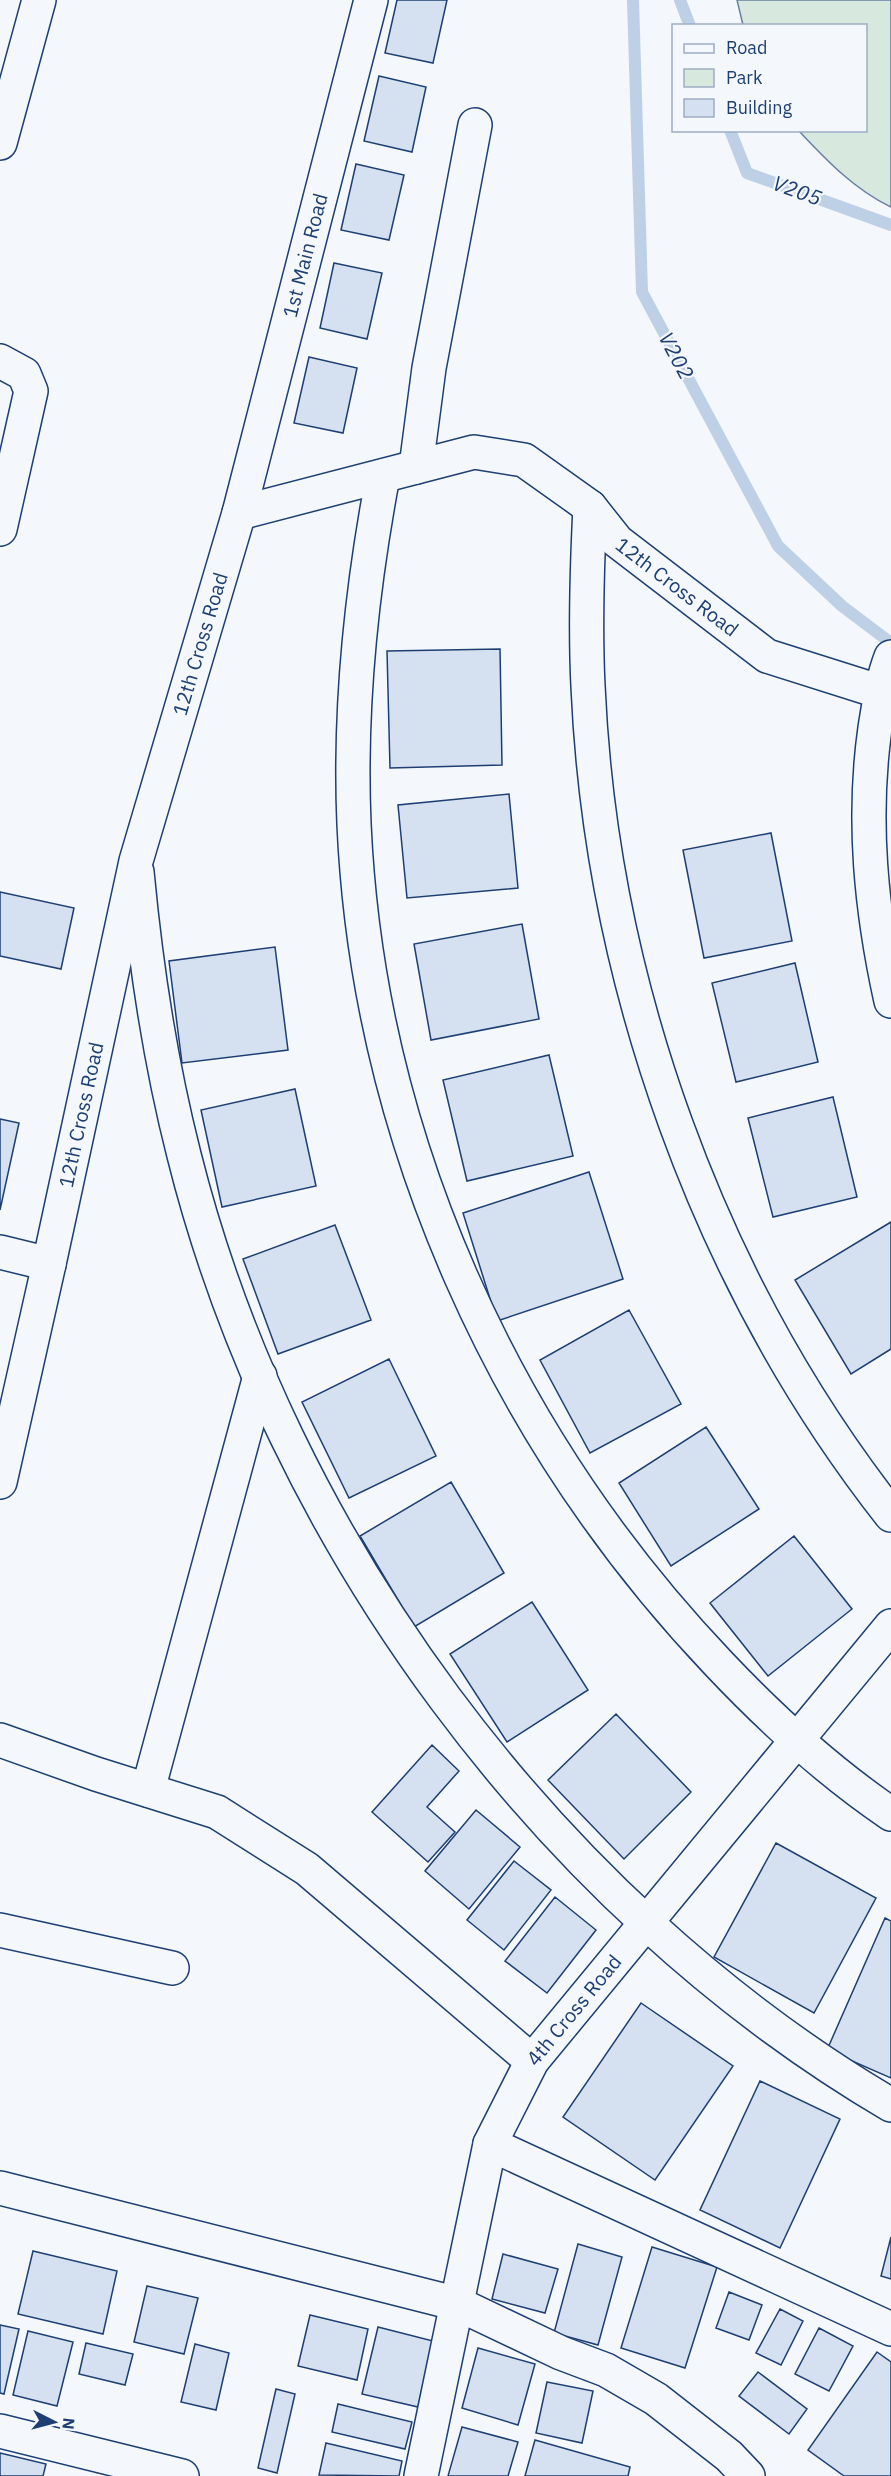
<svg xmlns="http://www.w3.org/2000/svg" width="891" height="2476" viewBox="0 0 891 2476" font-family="'IBM Plex Sans',sans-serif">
  <rect width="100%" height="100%" fill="#f4f7fb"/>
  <path fill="#d7e8df" stroke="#687fa3" stroke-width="1.5" d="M 737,0 L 891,0 L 891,207 C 855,190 826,160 799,131 L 866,130 L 866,26 L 743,25 Z"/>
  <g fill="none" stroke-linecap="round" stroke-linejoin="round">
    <path stroke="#bed0e5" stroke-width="12" d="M 633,0 L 642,292 L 778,546 L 842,606 L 891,643
      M 680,0 L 690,26
      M 730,130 L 747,173 L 891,225"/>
  </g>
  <path fill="#d5e0f0" stroke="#1d3f73" stroke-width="1.5" d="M 397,0 L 447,0 L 433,63 L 385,53 Z
    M 379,76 L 426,87 L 412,152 L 364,141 Z
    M 356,164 L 404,175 L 389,240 L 341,230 Z
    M 334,263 L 382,273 L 367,339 L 320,328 Z
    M 309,357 L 357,368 L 343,433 L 294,423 Z
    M 500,649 L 502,765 L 390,768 L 387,651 Z
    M 509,794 L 518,888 L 407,898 L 398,805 Z
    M 771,833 L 792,941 L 704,958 L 683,850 Z
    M 0,892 L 74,908 L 61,969 L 0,956 Z
    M 522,924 L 539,1019 L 431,1040 L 414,944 Z
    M 275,947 L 288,1050 L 182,1063 L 169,961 Z
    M 795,963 L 818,1062 L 736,1082 L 712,983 Z
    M 549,1055 L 573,1156 L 467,1181 L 443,1080 Z
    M 295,1089 L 316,1186 L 222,1207 L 201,1110 Z
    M 833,1097 L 857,1197 L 773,1217 L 748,1118 Z
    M 0,1119 L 19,1123 L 0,1210 Z
    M 589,1172 L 623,1279 L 497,1321 L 463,1213 Z
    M 891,1222 L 891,1349 L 851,1374 L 795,1280 Z
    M 335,1225 L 371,1320 L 278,1354 L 243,1259 Z
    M 629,1310 L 681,1404 L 590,1453 L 540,1360 Z
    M 389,1359 L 436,1456 L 349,1498 L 302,1402 Z
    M 706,1427 L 759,1509 L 671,1566 L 619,1483 Z
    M 451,1482 L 504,1573 L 414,1627 L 360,1536 Z
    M 794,1536 L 852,1609 L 768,1676 L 710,1603 Z
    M 532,1602 L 588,1690 L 507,1742 L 450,1654 Z
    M 616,1714 L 691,1792 L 624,1859 L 548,1780 Z
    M 432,1745 L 459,1771 L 427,1807 L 455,1832 L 428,1862 L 372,1812 Z
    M 476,1810 L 520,1847 L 469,1909 L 425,1871 Z
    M 776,1843 L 876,1898 L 814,2013 L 714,1957 Z
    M 514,1861 L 551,1890 L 504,1950 L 467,1920 Z
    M 555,1897 L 596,1930 L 547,1993 L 505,1961 Z
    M 885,1918 L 891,1921 L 891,2078 L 827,2050 Z
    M 641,2003 L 733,2066 L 655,2180 L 563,2117 Z
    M 760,2081 L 840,2119 L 780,2248 L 700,2210 Z
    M 891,2237 L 891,2279 L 881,2276 Z
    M 578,2244 L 622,2257 L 598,2345 L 554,2333 Z
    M 652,2247 L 717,2267 L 685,2368 L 621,2348 Z
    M 33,2251 L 117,2271 L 103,2334 L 18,2314 Z
    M 503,2254 L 558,2269 L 545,2313 L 492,2299 Z
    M 147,2286 L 198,2298 L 184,2354 L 134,2342 Z
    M 729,2292 L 762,2305 L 749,2340 L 716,2328 Z
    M 780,2309 L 803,2321 L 781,2365 L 756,2353 Z
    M 310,2315 L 368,2329 L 357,2380 L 298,2366 Z
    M 0,2325 L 19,2329 L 4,2394 L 0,2393 Z
    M 378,2327 L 433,2341 L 418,2407 L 362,2394 Z
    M 819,2328 L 853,2346 L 829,2391 L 795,2374 Z
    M 28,2331 L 73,2342 L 57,2406 L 13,2395 Z
    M 86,2343 L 133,2354 L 125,2385 L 79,2374 Z
    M 195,2344 L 229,2353 L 216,2410 L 181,2402 Z
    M 478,2348 L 535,2364 L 518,2425 L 462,2408 Z
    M 877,2352 L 891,2362 L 891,2476 L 844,2476 L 808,2450 Z
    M 758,2372 L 807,2409 L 789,2434 L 739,2396 Z
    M 547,2382 L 593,2391 L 582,2443 L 536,2433 Z
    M 276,2389 L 295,2394 L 277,2473 L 258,2468 Z
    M 338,2404 L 412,2422 L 405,2449 L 332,2432 Z
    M 462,2427 L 518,2442 L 508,2476 L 448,2476 Z
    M 535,2440 L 630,2467 L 628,2476 L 525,2476 Z
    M 326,2443 L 402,2461 L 399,2476 L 319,2475 Z
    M 0,2453 L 46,2464 L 43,2476 L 0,2476 Z"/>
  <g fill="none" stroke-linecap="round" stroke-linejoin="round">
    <defs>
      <g id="minor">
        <path d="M 0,143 L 39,0"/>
        <path d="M 0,361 L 24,374 L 31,391 L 0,529"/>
        <path d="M 416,467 L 429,368 L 475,125"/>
        <path d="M 383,476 C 361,592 349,706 354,824 C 368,1138 504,1438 719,1664 C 771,1719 829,1772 891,1814"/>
        <path d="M 590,507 C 587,567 585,626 588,686 C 601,981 708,1282 891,1515"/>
        <path id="s1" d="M 239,513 L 371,0"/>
        <path d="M 137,872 C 146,968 160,1061 184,1155 C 280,1539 549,1904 891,2105"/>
        <path d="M 0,1252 L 49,1264"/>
        <path d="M 0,1740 L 96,1774 L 217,1812 L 307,1869 L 532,2061"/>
        <path d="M 148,1790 L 260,1376"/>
        <path d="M 0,1930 L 172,1968"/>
        <path d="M 490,2144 L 891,2329"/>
        <path d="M 0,2188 L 458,2304 L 561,2353 L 606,2370 L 656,2399 L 729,2456 L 748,2476"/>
        <path d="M 0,2431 L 182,2476"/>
        <path id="s2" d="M 421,2476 L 490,2144 L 532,2061 L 891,1626"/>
      </g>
      <g id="major">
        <path d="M 891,657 C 882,680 879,704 875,728 C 862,820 871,910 891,1001"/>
        <path id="s3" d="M 0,1482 L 49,1264 L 136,861 L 239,513 L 474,452 L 524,460 L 590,507 L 617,541 L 767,656 L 881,692"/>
      </g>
    </defs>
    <use href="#minor" stroke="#1d3f73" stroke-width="36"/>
    <use href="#major" stroke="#1d3f73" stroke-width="36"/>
    <use href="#minor" stroke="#f4f7fb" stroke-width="33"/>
    <use href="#major" stroke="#f4f7fb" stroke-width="33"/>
  </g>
  <g text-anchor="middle" stroke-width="4.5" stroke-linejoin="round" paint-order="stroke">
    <g font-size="20" fill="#1d3f73" stroke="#f4f7fb">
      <text dy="7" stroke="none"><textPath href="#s1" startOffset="266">1st Main Road</textPath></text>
      <text dy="7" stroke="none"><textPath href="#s3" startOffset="1492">12th Cross Road</textPath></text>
      <text dy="7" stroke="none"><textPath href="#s3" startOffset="862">12th Cross Road</textPath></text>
      <text dy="7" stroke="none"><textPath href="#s3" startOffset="376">12th Cross Road</textPath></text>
      <text dy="7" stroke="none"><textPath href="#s2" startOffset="498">4th Cross Road</textPath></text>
    </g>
    <g font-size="21" font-style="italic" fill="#1d3f73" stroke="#f4f7fb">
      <text transform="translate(797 191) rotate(20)" y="7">V205</text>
      <text transform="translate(676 356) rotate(62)" y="7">V202</text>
    </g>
  </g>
  <rect x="672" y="24" width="195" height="108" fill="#f4f7fb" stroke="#9eadc5" stroke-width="1.5"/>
  <rect x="684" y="44" width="30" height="9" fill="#f4f7fb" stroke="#9eadc5" stroke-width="1.5"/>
  <text x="726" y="54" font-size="18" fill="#1d3f73">Road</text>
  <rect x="684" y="69" width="30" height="18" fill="#d7e8df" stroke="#9eadc5" stroke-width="1.5"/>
  <text x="726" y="84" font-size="18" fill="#1d3f73">Park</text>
  <rect x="684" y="99" width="30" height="18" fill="#d5e0f0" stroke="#9eadc5" stroke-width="1.5"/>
  <text x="726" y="114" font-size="18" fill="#1d3f73">Building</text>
  <g transform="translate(54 2422) rotate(96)" stroke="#f4f7fb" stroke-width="4.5" paint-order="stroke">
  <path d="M0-4.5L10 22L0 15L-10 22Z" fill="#1d3f73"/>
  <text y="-9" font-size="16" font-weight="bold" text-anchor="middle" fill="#1d3f73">N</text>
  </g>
</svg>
